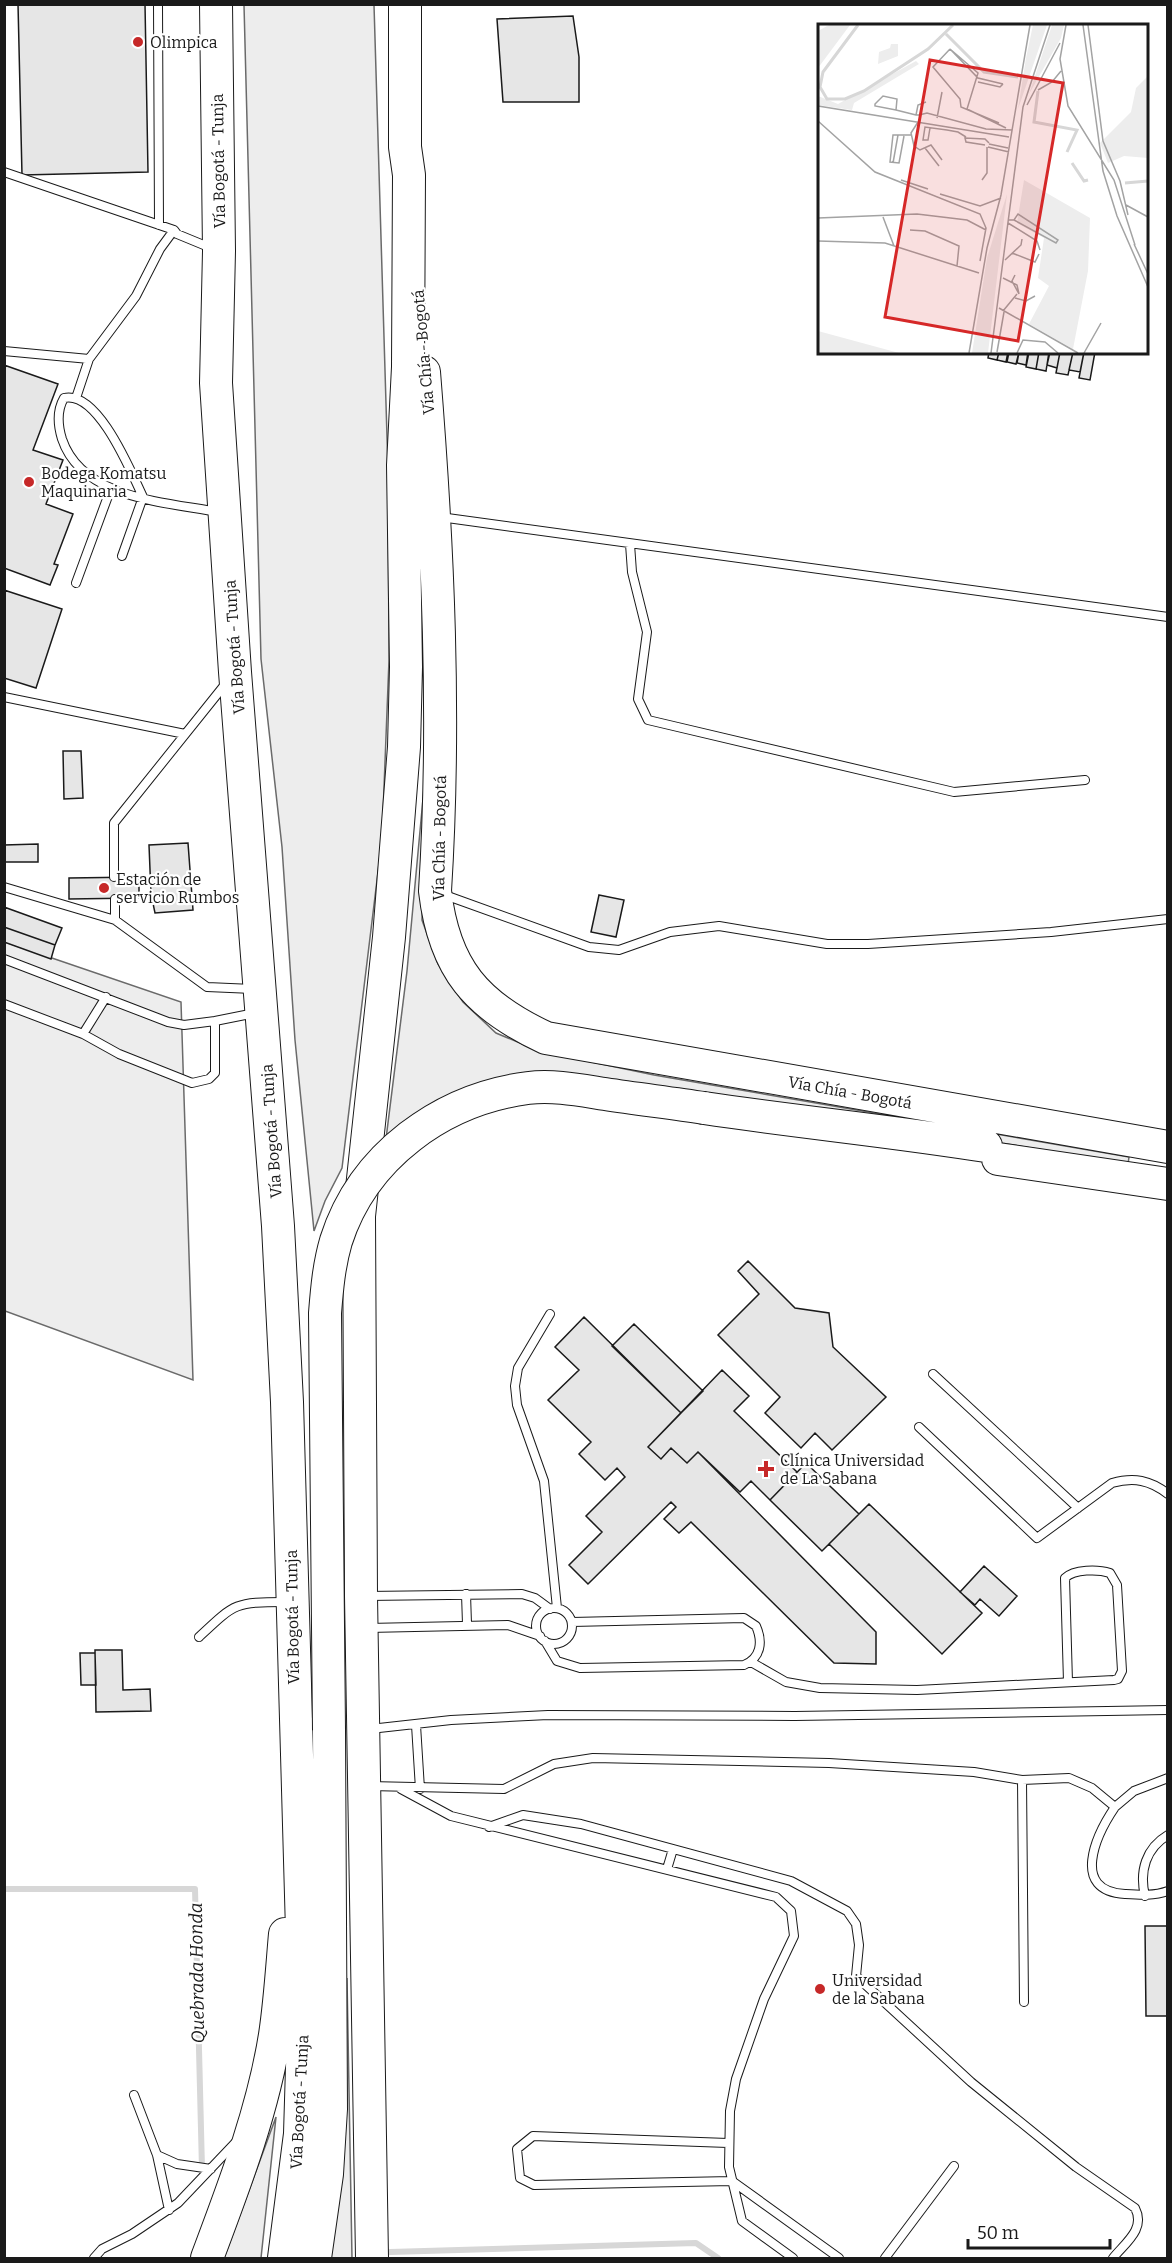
<svg xmlns="http://www.w3.org/2000/svg" width="1172" height="2263" viewBox="0 0 1172 2263" font-family="Bitter,serif">
  <rect width="100%" height="100%" fill="#fff"/>
  <path fill="#ededed" stroke="#6a6a6a" stroke-width="1.5" d="M 244,5 L 374,5 L 388,470 L 389,660 L 382,839 L 342,1168 L 325,1201 L 314,1231 L 295,1040 L 282,847 L 261,659 Z
    M 424,788 L 422,920 L 438,964 L 463,1002 L 496,1033 L 539,1051 L 654,1075 L 1129,1157 L 1128,1164 L 946,1134 L 564,1080 L 386,1139 L 407,971 Z
    M 5,942 L 181,1002 L 193,1380 L 5,1311 Z
    M 347,1978 L 352,2258 L 328,2258 L 338,2163 Z
    M 276,2117 L 261,2258 L 224,2258 Z"/>
  <g fill="none" stroke-linecap="round" stroke-linejoin="round">
    <path stroke="#d7d7d7" stroke-width="6" d="M 4,1889 L 195,1889 L 202,2169
      M 390,2252 L 696,2243 L 718,2258"/>
  </g>
  <path fill="#e6e6e6" stroke="#1a1a1a" stroke-width="1.5" d="M 18,4 L 145,4 L 148,172 L 22,175 Z
    M 573,16 L 579,57 L 579,102 L 503,102 L 497,19 Z
    M 989,352 L 999,352 L 997,360 L 988,358 Z
    M 999,352 L 1008,352 L 1006,362 L 997,360 Z
    M 1009,352 L 1019,352 L 1016,364 L 1007,362 Z
    M 1019,352 L 1028,352 L 1026,365 L 1017,363 Z
    M 1029,352 L 1039,352 L 1036,369 L 1026,367 Z
    M 1039,352 L 1049,352 L 1046,371 L 1036,369 Z
    M 1050,352 L 1060,352 L 1057,368 L 1047,365 Z
    M 1060,352 L 1073,352 L 1068,375 L 1056,373 Z
    M 1073,352 L 1084,352 L 1080,372 L 1069,370 Z
    M 1084,352 L 1095,352 L 1090,380 L 1079,378 Z
    M 4,365 L 58,384 L 33,450 L 63,460 L 46,504 L 73,514 L 54,564 L 58,565 L 50,585 L 4,568 Z
    M 4,590 L 62,609 L 36,688 L 4,678 Z
    M 63,751 L 81,751 L 83,798 L 64,799 Z
    M 188,843 L 193,910 L 155,913 L 151,894 L 149,845 Z
    M 38,844 L 38,862 L 4,862 L 4,845 Z
    M 139,877 L 139,898 L 69,899 L 69,878 Z
    M 599,895 L 624,900 L 616,937 L 591,932 Z
    M 4,907 L 62,928 L 55,945 L 4,927 Z
    M 4,927 L 55,945 L 51,959 L 4,942 Z
    M 748,1261 L 795,1308 L 829,1313 L 833,1347 L 886,1397 L 832,1450 L 815,1433 L 801,1448 L 765,1413 L 780,1397 L 718,1335 L 759,1294 L 738,1271 Z
    M 584,1317 L 681,1413 L 648,1447 L 661,1459 L 671,1448 L 687,1463 L 698,1452 L 876,1632 L 876,1664 L 834,1663 L 691,1522 L 679,1533 L 664,1519 L 676,1507 L 671,1502 L 588,1584 L 569,1565 L 602,1532 L 586,1516 L 625,1477 L 617,1468 L 605,1480 L 579,1454 L 591,1442 L 548,1400 L 579,1370 L 555,1347 Z
    M 634,1324 L 703,1391 L 681,1413 L 612,1346 Z
    M 722,1370 L 749,1396 L 734,1411 L 797,1472 L 770,1500 L 751,1481 L 740,1492 L 698,1452 L 687,1463 L 671,1448 L 661,1459 L 648,1447 Z
    M 806,1463 L 859,1514 L 822,1551 L 770,1500 Z
    M 869,1504 L 982,1613 L 942,1654 L 829,1544 Z
    M 984,1566 L 1017,1596 L 999,1616 L 980,1599 L 975,1605 L 960,1592 Z
    M 95,1650 L 122,1650 L 123,1690 L 150,1689 L 151,1711 L 96,1712 Z
    M 80,1653 L 95,1653 L 96,1685 L 81,1685 Z
    M 1145,1926 L 1168,1926 L 1168,2016 L 1146,2016 Z"/>
  <g fill="none" stroke-linecap="round" stroke-linejoin="round">
    <defs>
      <path id="lane" d="M 158,4 L 159,225
        M 4,172 L 174,230 L 177,234 L 211,248
        M 4,351 L 89,359
        M 76,398 L 89,359 L 136,296 L 160,249 L 174,230
        M 440,517 L 1168,617
        M 630,544 L 632,572 L 647,632 L 638,699 L 648,720 L 954,792 L 1085,780
        M 122,556 L 143,497 C 131,472 98,390 64,398 C 57,410 58,426 62,439 C 82,499 165,502 218,512
        M 76,583 L 111,488
        M 4,697 L 185,734
        M 114,877 L 114,823 L 227,682
        M 4,887 L 115,920 L 207,987 L 253,989
        M 442,894 L 589,947 L 619,950 L 670,932 L 719,926 L 827,944 L 868,944 L 1051,932 L 1168,919
        M 115,899 L 115,920
        M 4,959 L 168,1022 L 184,1025 L 215,1021
        M 4,1004 L 83,1034 L 119,1054 L 192,1083 L 209,1079 L 215,1073 L 215,1021 L 255,1013
        M 83,1034 L 106,997
        M 550,1314 L 518,1368 L 515,1386 L 517,1405 L 544,1481 L 557,1608
        M 933,1374 L 1078,1508
        M 919,1427 L 1037,1538 L 1112,1483 C 1134,1477 1150,1480 1168,1494
        M 466,1594 L 467,1624
        M 366,1596 L 522,1594 L 535,1598 L 550,1609
        M536 1626a18 18 0 1 1 36 0a18 18 0 1 1-36 0Z
        M 368,1628 L 508,1625 L 540,1636
        M 199,1637 C 235,1603 235,1602 285,1602
        M 545,1641 L 557,1661 L 580,1668 L 744,1665 C 761,1658 763,1642 756,1626 L 744,1618 L 572,1622
        M 751,1662 L 786,1682 L 820,1688 L 917,1690 L 1114,1680 L 1118,1679 L 1122,1671 L 1117,1585 L 1110,1573 C 1098,1569 1074,1569 1065,1578 L 1068,1682
        M 416,1725 L 420,1789
        M 370,1729 L 451,1720 L 548,1715 L 795,1716 L 1168,1710
        M 1022,1780 L 1024,2002
        M 369,1786 L 504,1789 L 554,1764 L 593,1758 L 829,1763 L 974,1772 L 1022,1780 L 1069,1778 L 1092,1788 L 1115,1807 L 1134,1791 L 1168,1778
        M 401,1789 L 451,1816 L 776,1897 L 791,1911 L 794,1936 L 764,1999 L 736,2079 L 730,2111 L 729,2167 L 742,2221 L 793,2258
        M 1115,1807 C 1096,1835 1070,1891 1125,1894 C 1140,1895 1154,1896 1168,1891
        M 489,1827 L 523,1815 L 581,1824 L 791,1881 L 847,1911 L 856,1924 L 859,1945 L 856,1976 L 971,2082 L 1076,2167 L 1135,2208 C 1146,2229 1125,2243 1113,2258
        M 667,1869 L 673,1849
        M 1145,1896 C 1139,1871 1146,1848 1168,1835
        M 134,2095 L 157,2155 L 169,2210
        M 728,2143 L 533,2136 L 517,2149 L 520,2178 L 534,2185 L 732,2181 L 839,2258
        M 157,2155 L 177,2164 L 211,2169
        M 94,2258 L 102,2249 L 132,2234 L 178,2203 L 236,2142
        M 885,2258 L 954,2166"/>
      <path id="highway" d="M 216,4 L 219,251 L 216,383 L 235,672 L 278,1226 L 287,1402 L 304,2001 L 300,2134 L 284,2258
        M 424,372 C 438,545 446,718 435,891 C 444,969 477,1006 546,1038 L 1168,1147
        M 704,1108 C 798,1122 892,1131 986,1146
        M 998,1159 L 1168,1184
        M 207,2258 C 234,2186 263,2111 275,2035 C 280,2002 282,1968 285,1934
        M 315,2258 L 327,2174 L 331,2109 L 329,1730
        M 372,2258 L 361,1596 L 359,1216 L 389,937 L 404,747 L 406,667 L 403,465 L 408,367 L 409,175 L 405,147 L 405,4"/>
    </defs>
    <use href="#lane" stroke="#1a1a1a" stroke-width="10"/>
    <use href="#highway" stroke="#1a1a1a" stroke-width="34"/>
    <use href="#lane" stroke="#fff" stroke-width="8"/>
    <use href="#highway" stroke="#fff" stroke-width="32"/>
    <defs>
      <path id="highway-bridge" d="M 329,1730 L 325,1313 C 327,1288 329,1265 336,1241 C 363,1156 442,1099 528,1088 C 554,1085 579,1090 605,1094 C 638,1099 671,1103 704,1108"/>
    </defs>
    <use href="#highway-bridge" stroke="#1a1a1a" stroke-width="34" stroke-linecap="butt"/>
    <use href="#highway-bridge" stroke="#fff" stroke-width="32"/>
  </g>
  <g fill="#c62828" stroke="#fff" stroke-width="2">
    <circle cx="138" cy="42" r="6"/>
    <circle cx="29" cy="482" r="6"/>
    <circle cx="104" cy="888" r="6"/>
    <path d="M763 1460h6v6h6v6h-6v6h-6v-6h-6v-6h6z"/>
    <circle cx="820" cy="1989" r="6"/>
  </g>
  <g text-anchor="middle" stroke-width="4.5" stroke-linejoin="round" paint-order="stroke">
    <g font-size="16" fill="#1a1a1a" stroke="#fff" text-anchor="start">
      <text x="150" y="48">Olimpica</text>
      <text x="41" y="479">Bodega Komatsu<tspan x="41" dy="18">Maquinaria</tspan></text>
      <text x="116" y="885">Estación de<tspan x="116" dy="18">servicio Rumbos</tspan></text>
      <text x="780" y="1466">Clínica Universidad<tspan x="780" dy="18">de La Sabana</tspan></text>
      <text x="832" y="1986">Universidad<tspan x="832" dy="18">de la Sabana</tspan></text>
    </g>
    <g font-size="16" fill="#1a1a1a" stroke="#fff">
      <text transform="translate(218 161) rotate(-91)" y="6">Vía Bogotá - Tunja</text>
      <text transform="translate(423 352) rotate(-95)" y="6">Vía Chía - Bogotá</text>
      <text transform="translate(234 647) rotate(-94)" y="6">Vía Bogotá - Tunja</text>
      <text transform="translate(439 838) rotate(-89)" y="6">Vía Chía - Bogotá</text>
      <text transform="translate(850 1092) rotate(10)" y="6">Vía Chía - Bogotá</text>
      <text transform="translate(271 1131) rotate(-94)" y="6">Vía Bogotá - Tunja</text>
      <text transform="translate(292 1617) rotate(-91)" y="6">Vía Bogotá - Tunja</text>
      <text transform="translate(299 2102) rotate(-87)" y="6">Vía Bogotá - Tunja</text>
    </g>
    <g font-size="18" font-style="italic" fill="#1a1a1a" stroke="#fff">
      <text transform="translate(197 1973) rotate(-91)" y="6">Quebrada Honda</text>
    </g>
  </g>
  <g transform="translate(818 24)">
    <rect width="330" height="330" fill="#fff"/>
    <path d="M 11,1 L 32,1 L 0,44 L 0,7 ZM 215,1 L 229,1 L 200,85 L 208,34 ZM 234,1 L 246,1 L 243,14 L 211,70 ZM 98,37 L 101,40 L 36,79 L 34,86 L 0,81 L 0,72 L 20,80 ZM 206,156 L 272,194 L 270,247 L 255,325 L 211,300 L 231,262 L 220,254 L 226,214 L 199,199 ZM 189,170 L 170,329 L 154,329 L 169,234 Z" fill="#ededed"/>
    <path d="M 330,52 L 330,134 L 306,132 L 290,139 L 282,119 L 313,88 L 318,64 Z" fill="#ededed"/>
    <path d="M 73,20 L 80,20 L 80,32 L 60,40 L 61,28 L 72,24 ZM 0,307 L 81,329 L 0,329 Z" fill="#ededed"/>
    <path fill="none" stroke="#d7d7d7" stroke-width="3" d="M 40,1 L 5,48 L 2,63 L 9,75 L 27,75 L 46,67 L 110,25 L 135,1M 128,10 L 166,48 L 200,53M 220,67 L 216,98 L 259,106 L 249,128M 254,139 L 266,157 L 270,156M 307,159 L 330,157"/>
    <path fill="none" stroke="#a3a3a3" stroke-width="1.5" d="M 248,1 L 242,35 L 250,82 L 296,156 L 317,221M 265,1 L 285,147 L 299,192 L 330,263M 270,1 L 285,117 L 302,157 L 310,191M 132,25 L 160,49 L 149,85 L 188,104M 132,25 L 115,43 L 142,75 L 143,83 L 181,99M 132,25 L 160,54 L 185,60M 160,58 L 182,63 L 185,60M 220,66 L 234,58 L 243,47M 209,81 L 242,19M 0,82 L 191,113M 78,86 L 79,75 L 65,72 L 57,80 L 57,82 L 78,86 L 98,91 L 101,91 L 109,89 L 168,105 L 194,106M 98,91 L 100,81 L 108,78M 119,94 L 124,68M 0,97 L 57,148 L 162,190 L 168,204 L 162,237M 100,98 L 93,109 L 96,122 L 102,126 L 113,121 L 124,136M 112,104 L 110,116 L 105,116 L 107,103 L 129,106 L 140,108 L 148,113M 86,112 L 81,139 L 72,138 L 75,111 L 93,111M 171,120 L 190,124M 167,121 L 148,118 L 147,114 L 167,115 L 171,119M 170,123 L 191,128M 107,124 L 121,142M 75,139 L 80,111M 83,156 L 110,165M 164,156 L 169,149 L 169,123M 122,170 L 162,182 L 183,174M 308,181 L 330,193M 65,193 L 76,222M 0,194 L 99,190 L 149,196 L 168,206M 190,196 L 196,196 L 200,190 L 240,216 L 238,219 L 196,196M 190,199 L 219,217 L 222,226M 92,206 L 107,207 L 141,222 L 139,242M 0,217 L 67,219 L 161,249M 316,220 L 330,250M 194,229 L 217,238 L 221,230M 187,236 L 203,221 L 204,215M 197,251 L 194,257 L 201,270M 185,254 L 199,261 L 201,270M 197,274 L 208,277 L 217,272M 181,284 L 260,329M 185,287 L 199,270M 179,328 L 186,288M 151,329 L 169,224 L 183,171 L 212,1M 173,329 L 205,83 L 232,1M 199,329 L 205,316 L 227,318 L 240,329M 266,329 L 283,299"/>
    <path fill="#d62828" fill-opacity="0.15" stroke="#d62828" stroke-width="3" d="M 112,36 L 245,59 L 200,317 L 67,293 Z"/>
    <rect width="330" height="330" fill="none" stroke="#1a1a1a" stroke-width="3"/>
  </g>
  <rect width="1172" height="2263" fill="none" stroke="#1a1a1a" stroke-width="12"/>
  <path d="M968 2239v9h142v-9" fill="none" stroke="#1a1a1a" stroke-width="3"/>
  <text x="977" y="2239" font-size="18" fill="#1a1a1a" stroke="#ffffff" stroke-width="4.5" paint-order="stroke">50 m</text>
</svg>
